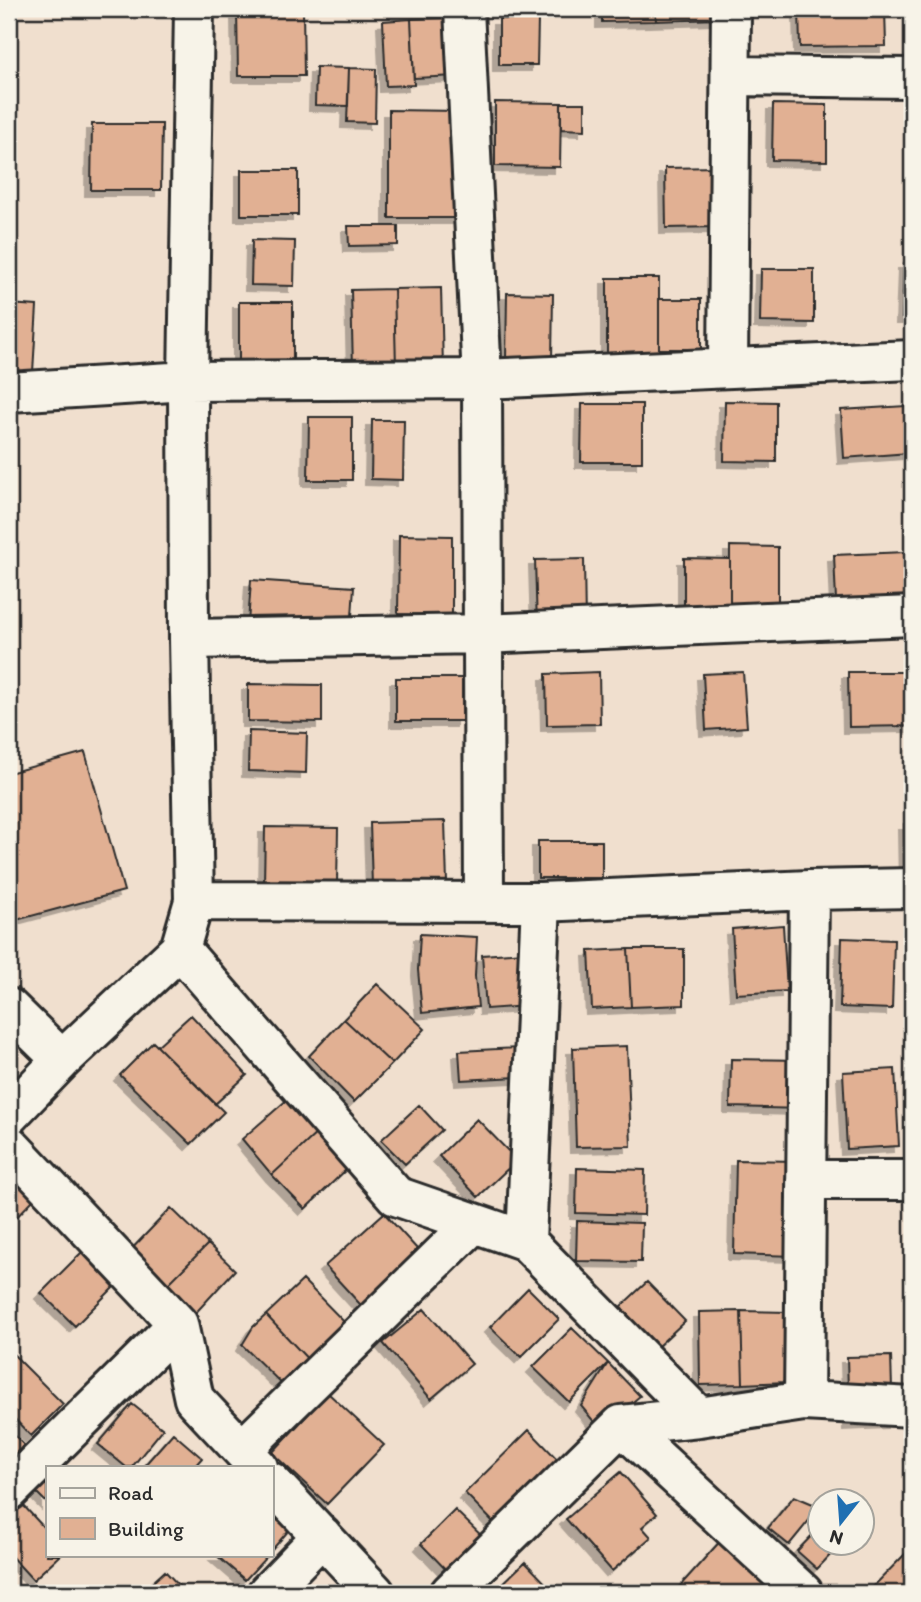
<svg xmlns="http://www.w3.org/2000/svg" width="921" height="1602" viewBox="0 0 921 1602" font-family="Itim,sans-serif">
  <defs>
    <filter id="shadow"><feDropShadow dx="-6" dy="6" stdDeviation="0" flood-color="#0004"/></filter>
  </defs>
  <rect width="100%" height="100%" fill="#f0dfce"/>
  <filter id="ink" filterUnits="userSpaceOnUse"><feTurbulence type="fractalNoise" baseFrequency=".0143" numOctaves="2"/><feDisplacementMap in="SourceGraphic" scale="14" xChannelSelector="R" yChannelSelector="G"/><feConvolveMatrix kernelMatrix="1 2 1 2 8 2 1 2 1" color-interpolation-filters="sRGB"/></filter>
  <g filter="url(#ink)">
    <path fill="#e1b093" stroke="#2b2b2b" stroke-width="2" filter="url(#shadow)" d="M 237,9 L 303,9 L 304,76 L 238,76 Z
      M 602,9 L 655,9 L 656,21 L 602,22 Z
      M 655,9 L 717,9 L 718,19 L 656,21 Z
      M 799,9 L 885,9 L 886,46 L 800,47 Z
      M 455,18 L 457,76 L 414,78 L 411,19 Z
      M 411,19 L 414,85 L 386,86 L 383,21 Z
      M 499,19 L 538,19 L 537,65 L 499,65 Z
      M 316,67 L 349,68 L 348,106 L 315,105 Z
      M 349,68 L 376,69 L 375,123 L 347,122 Z
      M 495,102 L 561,103 L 560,167 L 495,166 Z
      M 561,103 L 585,103 L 585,130 L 561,129 Z
      M 773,104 L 827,105 L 827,161 L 772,160 Z
      M 389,110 L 459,111 L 459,218 L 389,218 Z
      M 92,124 L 162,124 L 161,190 L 91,190 Z
      M 718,167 L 719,227 L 666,228 L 665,168 Z
      M 241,170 L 298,170 L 298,215 L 241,215 Z
      M 348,226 L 398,226 L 398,245 L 349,246 Z
      M 252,240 L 295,241 L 294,286 L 251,285 Z
      M 904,263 L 912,263 L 912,318 L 902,318 Z
      M 761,269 L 814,269 L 814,323 L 760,322 Z
      M 607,278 L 659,278 L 659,356 L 607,356 Z
      M 441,288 L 443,367 L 396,367 L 394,289 Z
      M 394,289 L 396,367 L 353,368 L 351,290 Z
      M 507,293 L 553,294 L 552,360 L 506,359 Z
      M 659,299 L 701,299 L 701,349 L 659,349 Z
      M 239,302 L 293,302 L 293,364 L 239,364 Z
      M 9,304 L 37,306 L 33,372 L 9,370 Z
      M 725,401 L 776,402 L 776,462 L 724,461 Z
      M 582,404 L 642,404 L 642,462 L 581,462 Z
      M 906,406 L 909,453 L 844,458 L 841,410 Z
      M 309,417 L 352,417 L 352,480 L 308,480 Z
      M 372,420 L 404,420 L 403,480 L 371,479 Z
      M 399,535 L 452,536 L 452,615 L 398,614 Z
      M 730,546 L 778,547 L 778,617 L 730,617 Z
      M 906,552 L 908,598 L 836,601 L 834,555 Z
      M 684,558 L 730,559 L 730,617 L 684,616 Z
      M 584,559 L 585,625 L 537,626 L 535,560 Z
      M 251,580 L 354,587 L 351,631 L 248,624 Z
      M 599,672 L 600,724 L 547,725 L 546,674 Z
      M 743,672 L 747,727 L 706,730 L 703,674 Z
      M 848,672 L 912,672 L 912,726 L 849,727 Z
      M 396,678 L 462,678 L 462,721 L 396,721 Z
      M 248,684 L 322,685 L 322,722 L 248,721 Z
      M 249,731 L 307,733 L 306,773 L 248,771 Z
      M 85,752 L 124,891 L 9,922 L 9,773 Z
      M 445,821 L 447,883 L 372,886 L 370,823 Z
      M 904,824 L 912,824 L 912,878 L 905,879 Z
      M 265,827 L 338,828 L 337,885 L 264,884 Z
      M 538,841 L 602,841 L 602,878 L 538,878 Z
      M 783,925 L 787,991 L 736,994 L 732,929 Z
      M 420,934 L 477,937 L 475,976 L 478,1007 L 422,1013 L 418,970 Z
      M 842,938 L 894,940 L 892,1009 L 840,1007 Z
      M 628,949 L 684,949 L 684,1005 L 631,1007 Z
      M 628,949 L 631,1007 L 592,1009 L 589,951 Z
      M 525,952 L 528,1006 L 486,1009 L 482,955 Z
      M 377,984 L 425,1029 L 392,1064 L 344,1019 Z
      M 191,1015 L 247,1075 L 215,1104 L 157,1046 Z
      M 344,1019 L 392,1064 L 354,1102 L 309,1056 Z
      M 153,1042 L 224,1112 L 191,1144 L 120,1075 Z
      M 627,1046 L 631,1146 L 576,1147 L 573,1048 Z
      M 517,1048 L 518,1077 L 461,1080 L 459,1051 Z
      M 731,1059 L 804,1060 L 803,1109 L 730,1107 Z
      M 895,1069 L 899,1146 L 847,1149 L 843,1072 Z
      M 288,1099 L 319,1131 L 272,1175 L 242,1139 Z
      M 419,1105 L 442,1130 L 405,1164 L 381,1140 Z
      M 477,1119 L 517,1160 L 478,1197 L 439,1156 Z
      M 319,1131 L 351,1165 L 305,1209 L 272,1175 Z
      M 736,1160 L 798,1161 L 796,1256 L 734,1254 Z
      M 577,1168 L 645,1170 L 644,1215 L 576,1213 Z
      M 9,1175 L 34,1199 L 9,1225 Z
      M 171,1208 L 208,1244 L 161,1291 L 125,1256 Z
      M 384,1213 L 429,1262 L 370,1315 L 325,1266 Z
      M 577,1221 L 642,1223 L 641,1262 L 576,1261 Z
      M 208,1244 L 235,1270 L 190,1319 L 161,1291 Z
      M 84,1250 L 118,1283 L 75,1326 L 41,1293 Z
      M 303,1280 L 353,1331 L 315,1367 L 266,1315 Z
      M 647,1282 L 685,1321 L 657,1347 L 620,1307 Z
      M 528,1288 L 559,1319 L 521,1357 L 490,1327 Z
      M 424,1309 L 472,1364 L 431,1399 L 383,1343 Z
      M 741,1311 L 787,1312 L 786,1382 L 743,1384 Z
      M 741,1311 L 743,1384 L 700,1385 L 699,1312 Z
      M 266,1315 L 315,1367 L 289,1391 L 242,1345 L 253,1327 Z
      M 572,1328 L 608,1363 L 569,1402 L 533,1367 Z
      M 9,1350 L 63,1404 L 31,1436 L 9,1413 Z
      M 891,1356 L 893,1422 L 849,1424 L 847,1357 Z
      M 608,1363 L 640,1396 L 600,1429 L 581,1406 Z
      M 328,1393 L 384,1445 L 327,1504 L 272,1453 Z
      M 132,1404 L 163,1429 L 132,1467 L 126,1467 L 98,1444 Z
      M 9,1429 L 24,1445 L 9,1460 Z
      M 529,1430 L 566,1468 L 501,1530 L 465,1493 Z
      M 173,1433 L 202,1458 L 194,1467 L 143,1467 Z
      M 621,1472 L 657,1514 L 642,1527 L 651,1537 L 612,1571 L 566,1519 Z
      M 47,1479 L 47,1503 L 35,1491 Z
      M 794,1496 L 820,1507 L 789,1545 L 768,1528 Z
      M 23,1505 L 47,1531 L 47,1555 L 60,1555 L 33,1580 L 9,1554 L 9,1518 Z
      M 455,1510 L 490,1544 L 455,1579 L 421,1544 Z
      M 271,1515 L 289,1530 L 271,1551 Z
      M 820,1527 L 820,1542 L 831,1542 L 835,1550 L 817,1569 L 797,1551 Z
      M 724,1537 L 788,1593 L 685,1593 L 678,1588 Z
      M 912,1547 L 912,1593 L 867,1593 Z
      M 216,1555 L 268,1555 L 245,1580 Z
      M 525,1562 L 555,1593 L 493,1593 Z
      M 165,1571 L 186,1593 L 141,1593 Z"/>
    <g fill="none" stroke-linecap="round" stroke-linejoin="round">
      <defs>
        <path id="minor" d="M 464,9 L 482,379 L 484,901
          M 731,76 L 912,78
          M 728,368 L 731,9
          M 9,392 L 188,381 L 482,379 L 912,360
          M 189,639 L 482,634 L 912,616
          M 194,901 L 541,902 L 809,890 L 912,888
          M 180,949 L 396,1196 L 526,1241 L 699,1417
          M 9,1008 L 62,1060
          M 9,1115 L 62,1060 L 180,949 L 194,901 L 189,639 L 188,381 L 194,9
          M 9,1145 L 178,1324 L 194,1399 L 258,1467
          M 806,1180 L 912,1180
          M 526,1241 L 541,902
          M 804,1401 L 809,890
          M 621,1425 L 803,1593
          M 242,1450 L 474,1223
          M 271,1482 L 375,1593
          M 9,1491 L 178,1324
          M 267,1593 L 322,1536
          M 450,1593 L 621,1425 L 699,1417 L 804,1401 L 912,1407"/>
      </defs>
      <use href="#minor" stroke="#2b2b2b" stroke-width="44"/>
      <use href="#minor" stroke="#f7f3e8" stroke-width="38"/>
    </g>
  </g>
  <rect width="921" height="1602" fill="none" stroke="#f7f3e8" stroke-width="35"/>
  <rect x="18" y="18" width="886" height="1567" fill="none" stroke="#2b2b2b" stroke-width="2.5" filter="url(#ink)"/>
  <rect x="46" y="1466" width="228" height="91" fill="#f7f3e8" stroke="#a5a39c" stroke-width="2"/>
  <rect x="60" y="1488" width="35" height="10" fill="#f7f3e8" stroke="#a5a39c" stroke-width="2"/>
  <text x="108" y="1500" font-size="21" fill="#2b2b2b">Road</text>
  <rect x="60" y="1518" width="35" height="21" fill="#e1b093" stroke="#a5a39c" stroke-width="2"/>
  <text x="108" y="1536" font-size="21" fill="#2b2b2b">Building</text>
  <g transform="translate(841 1522) rotate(197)"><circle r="33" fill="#f7f3e8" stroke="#a5a39c" stroke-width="2"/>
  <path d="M0-5L12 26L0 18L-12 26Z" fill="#1f6fb2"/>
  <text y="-10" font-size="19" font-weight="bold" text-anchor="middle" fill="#2b2b2b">N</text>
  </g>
</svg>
